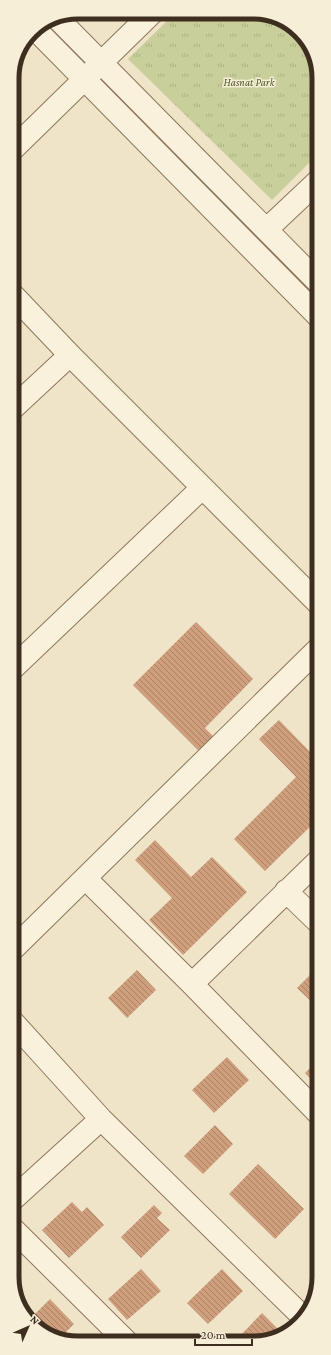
<svg xmlns="http://www.w3.org/2000/svg" width="331" height="1355" viewBox="0 0 331 1355" font-family="'Crimson Pro',serif">
  <defs>
    <pattern id="park-tufts" width="24" height="20" patternUnits="userSpaceOnUse"><rect width="24" height="20" fill="#c9cf9b"/><path d="M3 7l-1-3M5 7V3M7 7l1-3M15 17l-1-3M17 17v-4M19 17l1-3" fill="none" stroke="#aeb285"/></pattern>
    <pattern id="building-back-hatch" width="6" height="6" patternUnits="userSpaceOnUse"><rect width="6" height="6" fill="#cf9f7d"/><path d="M-1 5l2 2M0 0l6 6M5-1l2 2" fill="none" stroke="#a98266"/></pattern>
  </defs>
  <rect width="100%" height="100%" fill="#f0e4c8"/>
  <path fill="url(#park-tufts)" d="M 175,13 L 270,14 L 303,34 L 318,69 L 318,154 L 272,200 L 128,59 Z"/>
  <path fill="url(#building-back-hatch)" d="M 196,622 L 253,679 L 205,728 L 214,737 L 200,752 L 133,685 Z
    M 279,720 L 316,758 L 319,756 L 319,818 L 265,871 L 234,839 L 296,777 L 259,739 Z
    M 155,840 L 191,877 L 212,857 L 247,892 L 183,955 L 149,920 L 172,898 L 135,860 Z
    M 319,966 L 319,1009 L 297,988 Z
    M 137,970 L 156,990 L 127,1018 L 108,998 Z
    M 227,1057 L 249,1080 L 214,1113 L 192,1090 Z
    M 319,1059 L 319,1087 L 305,1073 Z
    M 215,1125 L 233,1144 L 203,1174 L 184,1156 Z
    M 258,1164 L 304,1209 L 275,1239 L 229,1194 Z
    M 72,1202 L 82,1212 L 87,1207 L 104,1225 L 69,1258 L 42,1230 Z
    M 154,1205 L 162,1213 L 157,1218 L 170,1230 L 141,1258 L 121,1237 Z
    M 319,1267 L 319,1281 L 318,1283 L 311,1275 Z
    M 141,1269 L 161,1291 L 127,1320 L 108,1299 Z
    M 222,1269 L 243,1291 L 208,1324 L 187,1303 Z
    M 50,1299 L 74,1324 L 65,1333 L 74,1342 L 65,1342 L 31,1324 L 29,1320 Z
    M 262,1313 L 281,1332 L 262,1342 L 234,1342 Z"/>
  <g fill="none" stroke-linecap="round" stroke-linejoin="round">
    <defs>
      <path id="street" d="M 59,20 L 318,282
        M 35,29 L 319,317
        M 12,150 L 152,13
        M 267,229 L 318,181
        M 12,294 L 70,355 L 319,604
        M 12,409 L 70,355
        M 12,669 L 202,488
        M 86,879 L 192,984 L 319,1114
        M 286,891 L 319,923
        M 12,950 L 319,648
        M 192,984 L 319,860
        M 12,1021 L 101,1119 L 304,1318
        M 13,1199 L 101,1119
        M 13,1229 L 127,1342"/>
    </defs>
    <use href="#street" stroke="#8d765c" stroke-width="24"/>
    <use href="#street" stroke="#faf1dc" stroke-width="22"/>
  </g>
  <g text-anchor="middle" stroke-width="3" stroke-linejoin="round" paint-order="stroke">
    <g font-size="11" font-style="italic" fill="#4d5a26" stroke="#f7eed8">
      <text x="249" y="86">Hasnat Park</text>
    </g>
  </g>
  <path d="M0 0H331V1355H0ZM78 19H253A59 59 0 0 1 312 78V1277A59 59 0 0 1 253 1336H78A59 59 0 0 1 19 1277V78A59 59 0 0 1 78 19Z" fill="#f7eed8" fill-rule="evenodd"/>
  <path fill="none" stroke="#3d2e20" stroke-width="5" d="M78 19H253A59 59 0 0 1 312 78V1277A59 59 0 0 1 253 1336H78A59 59 0 0 1 19 1277V78A59 59 0 0 1 78 19Z"/>
  <g transform="translate(28 1327) rotate(45)" stroke="#f7eed8" stroke-width="3" paint-order="stroke">
  <path d="M0-3L7 15L0 10L-7 15Z" fill="#3d2e20"/>
  <text y="-6" font-size="11" font-weight="bold" text-anchor="middle" fill="#3d2e20">N</text>
  </g>
  <path d="M195 1339v6h57v-6" fill="none" stroke="#3d2e20" stroke-width="2"/>
  <text x="201" y="1339" font-size="12" fill="#3d2e20" stroke="#f7eed8" stroke-width="3" paint-order="stroke">20 m</text>
</svg>
